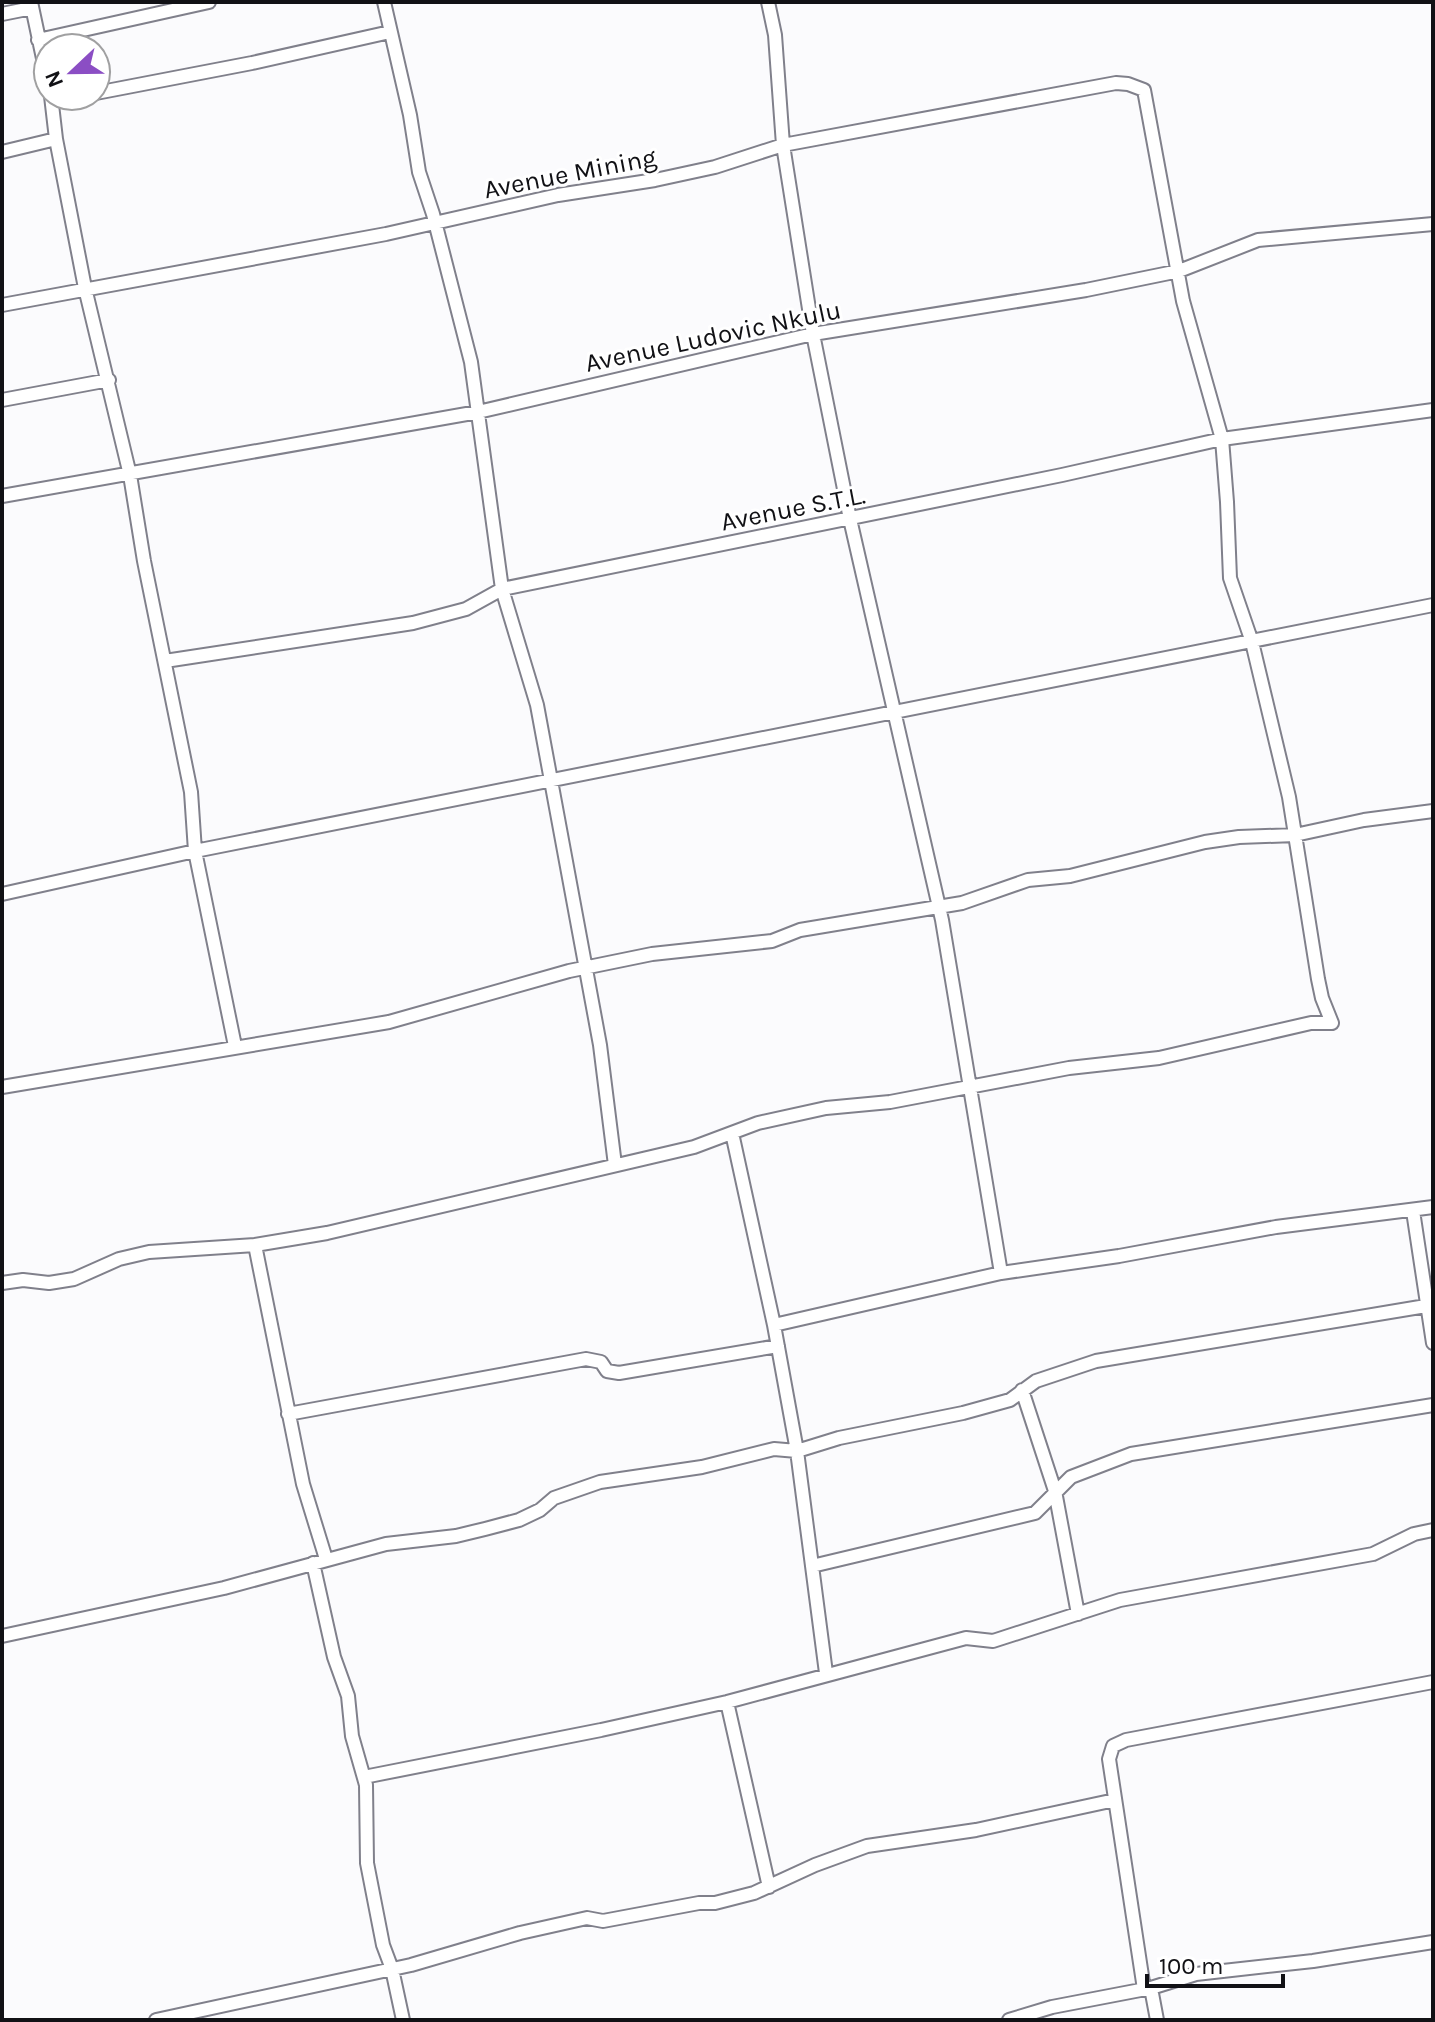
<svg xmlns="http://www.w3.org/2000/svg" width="1435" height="2022" viewBox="0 0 1435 2022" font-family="Karla,sans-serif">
  <rect width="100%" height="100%" fill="#fbfbfd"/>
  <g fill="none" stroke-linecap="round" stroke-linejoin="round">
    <defs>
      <path id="minor" d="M 31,2 L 48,82
        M 384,2 L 410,115 L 419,172 L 433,214 L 471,362 L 502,589 L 537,705 L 600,1045 L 615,1165
        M 768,2 L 775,35 L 783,145 L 813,334 L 850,519 L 942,920 L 1001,1273
        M 2,14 L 32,8
        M 38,40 L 209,2
        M 96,93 L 252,63 L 390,32
        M 51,96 L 56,139 L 85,288 L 130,475 L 144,561 L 191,792 L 195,851 L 235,1046
        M 53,101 L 80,96
        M 2,152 L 56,139
        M 2,305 L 386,234 L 558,195 L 655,180 L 715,167 L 783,145 L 1116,83 L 1128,84 L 1144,90 L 1183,301 L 1222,439 L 1227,502 L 1230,578 L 1252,642 L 1289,797 L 1318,979 L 1322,998 L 1332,1023 L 1311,1023 L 1159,1058 L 1069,1068 L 890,1102 L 826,1108 L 758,1123 L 694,1147 L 327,1233 L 255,1245 L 149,1252 L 119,1259 L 74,1279 L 49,1283 L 23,1280 L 2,1283
        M 2,400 L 109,380
        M 2,496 L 478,412 L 813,334 L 1086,290 L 1179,271 L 1258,240 L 1433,224
        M 165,661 L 413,623 L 466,609 L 502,589 L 1062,475 L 1222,439 L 1433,410
        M 2,894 L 195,851 L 1433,605
        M 2,1087 L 389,1022 L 569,971 L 652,954 L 772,941 L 800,930 L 962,903 L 1028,880 L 1070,876 L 1205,842 L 1239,837 L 1295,835 L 1364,820 L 1433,811
        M 732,1133 L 774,1325 L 797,1451 L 826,1673
        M 1413,1211 L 1433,1343
        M 255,1245 L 303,1484 L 326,1559
        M 774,1325 L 1001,1273 L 1119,1256 L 1276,1227 L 1433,1207
        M 1022,1390 L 1055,1491 L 1078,1614
        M 288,1414 L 586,1359 L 601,1362 L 607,1371 L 619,1373 L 778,1346
        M 313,1563 L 334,1657 L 348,1696 L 352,1736 L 366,1785 L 367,1863 L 383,1945 L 392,1969 L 403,2020
        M 812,1566 L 1035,1513 L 1071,1477 L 1131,1454 L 1433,1405
        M 2,1636 L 224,1588 L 386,1544 L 456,1536 L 485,1529 L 519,1520 L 540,1510 L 554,1498 L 600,1482 L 702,1467 L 774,1449 L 797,1451 L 839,1438 L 963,1413 L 1010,1400 L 1036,1381 L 1096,1361 L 1426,1306
        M 727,1702 L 769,1887
        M 364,1777 L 601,1730 L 727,1702 L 966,1638 L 993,1641 L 1120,1600 L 1373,1554 L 1414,1534 L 1433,1530
        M 1151,1988 L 1157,2020
        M 1144,1989 L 1109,1759 L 1113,1746 L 1126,1740 L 1433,1682
        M 156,2020 L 411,1965 L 520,1933 L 587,1918 L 603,1921 L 699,1903 L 715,1903 L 754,1893 L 815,1865 L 867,1846 L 976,1830 L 1115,1800
        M 1009,2020 L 1052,2007 L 1151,1988 L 1196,1974 L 1313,1961 L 1433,1942"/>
    </defs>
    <use href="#minor" stroke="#80808b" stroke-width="16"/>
    <use href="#minor" stroke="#fff" stroke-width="12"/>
  </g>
  <g text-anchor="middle" stroke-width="6" stroke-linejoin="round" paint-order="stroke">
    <g font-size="26" fill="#111115" stroke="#fff">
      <text transform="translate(570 173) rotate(-11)" y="9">Avenue Mining</text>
      <text transform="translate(713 336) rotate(-12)" y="9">Avenue Ludovic Nkulu</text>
      <text transform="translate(793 508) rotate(-11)" y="9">Avenue S.T.L.</text>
    </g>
  </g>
  <rect width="1435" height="2022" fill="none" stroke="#111115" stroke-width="8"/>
  <g transform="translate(72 72) rotate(248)"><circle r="38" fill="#ffffff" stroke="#a0a0a1" stroke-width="2"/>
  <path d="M0-6L14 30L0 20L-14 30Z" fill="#8b4ec4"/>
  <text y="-12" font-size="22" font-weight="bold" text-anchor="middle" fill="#111115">N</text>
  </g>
  <path d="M1147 1974v12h136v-12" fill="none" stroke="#111115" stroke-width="4"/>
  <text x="1159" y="1974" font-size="24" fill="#111115" stroke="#ffffff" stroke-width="6" paint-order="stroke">100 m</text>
</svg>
